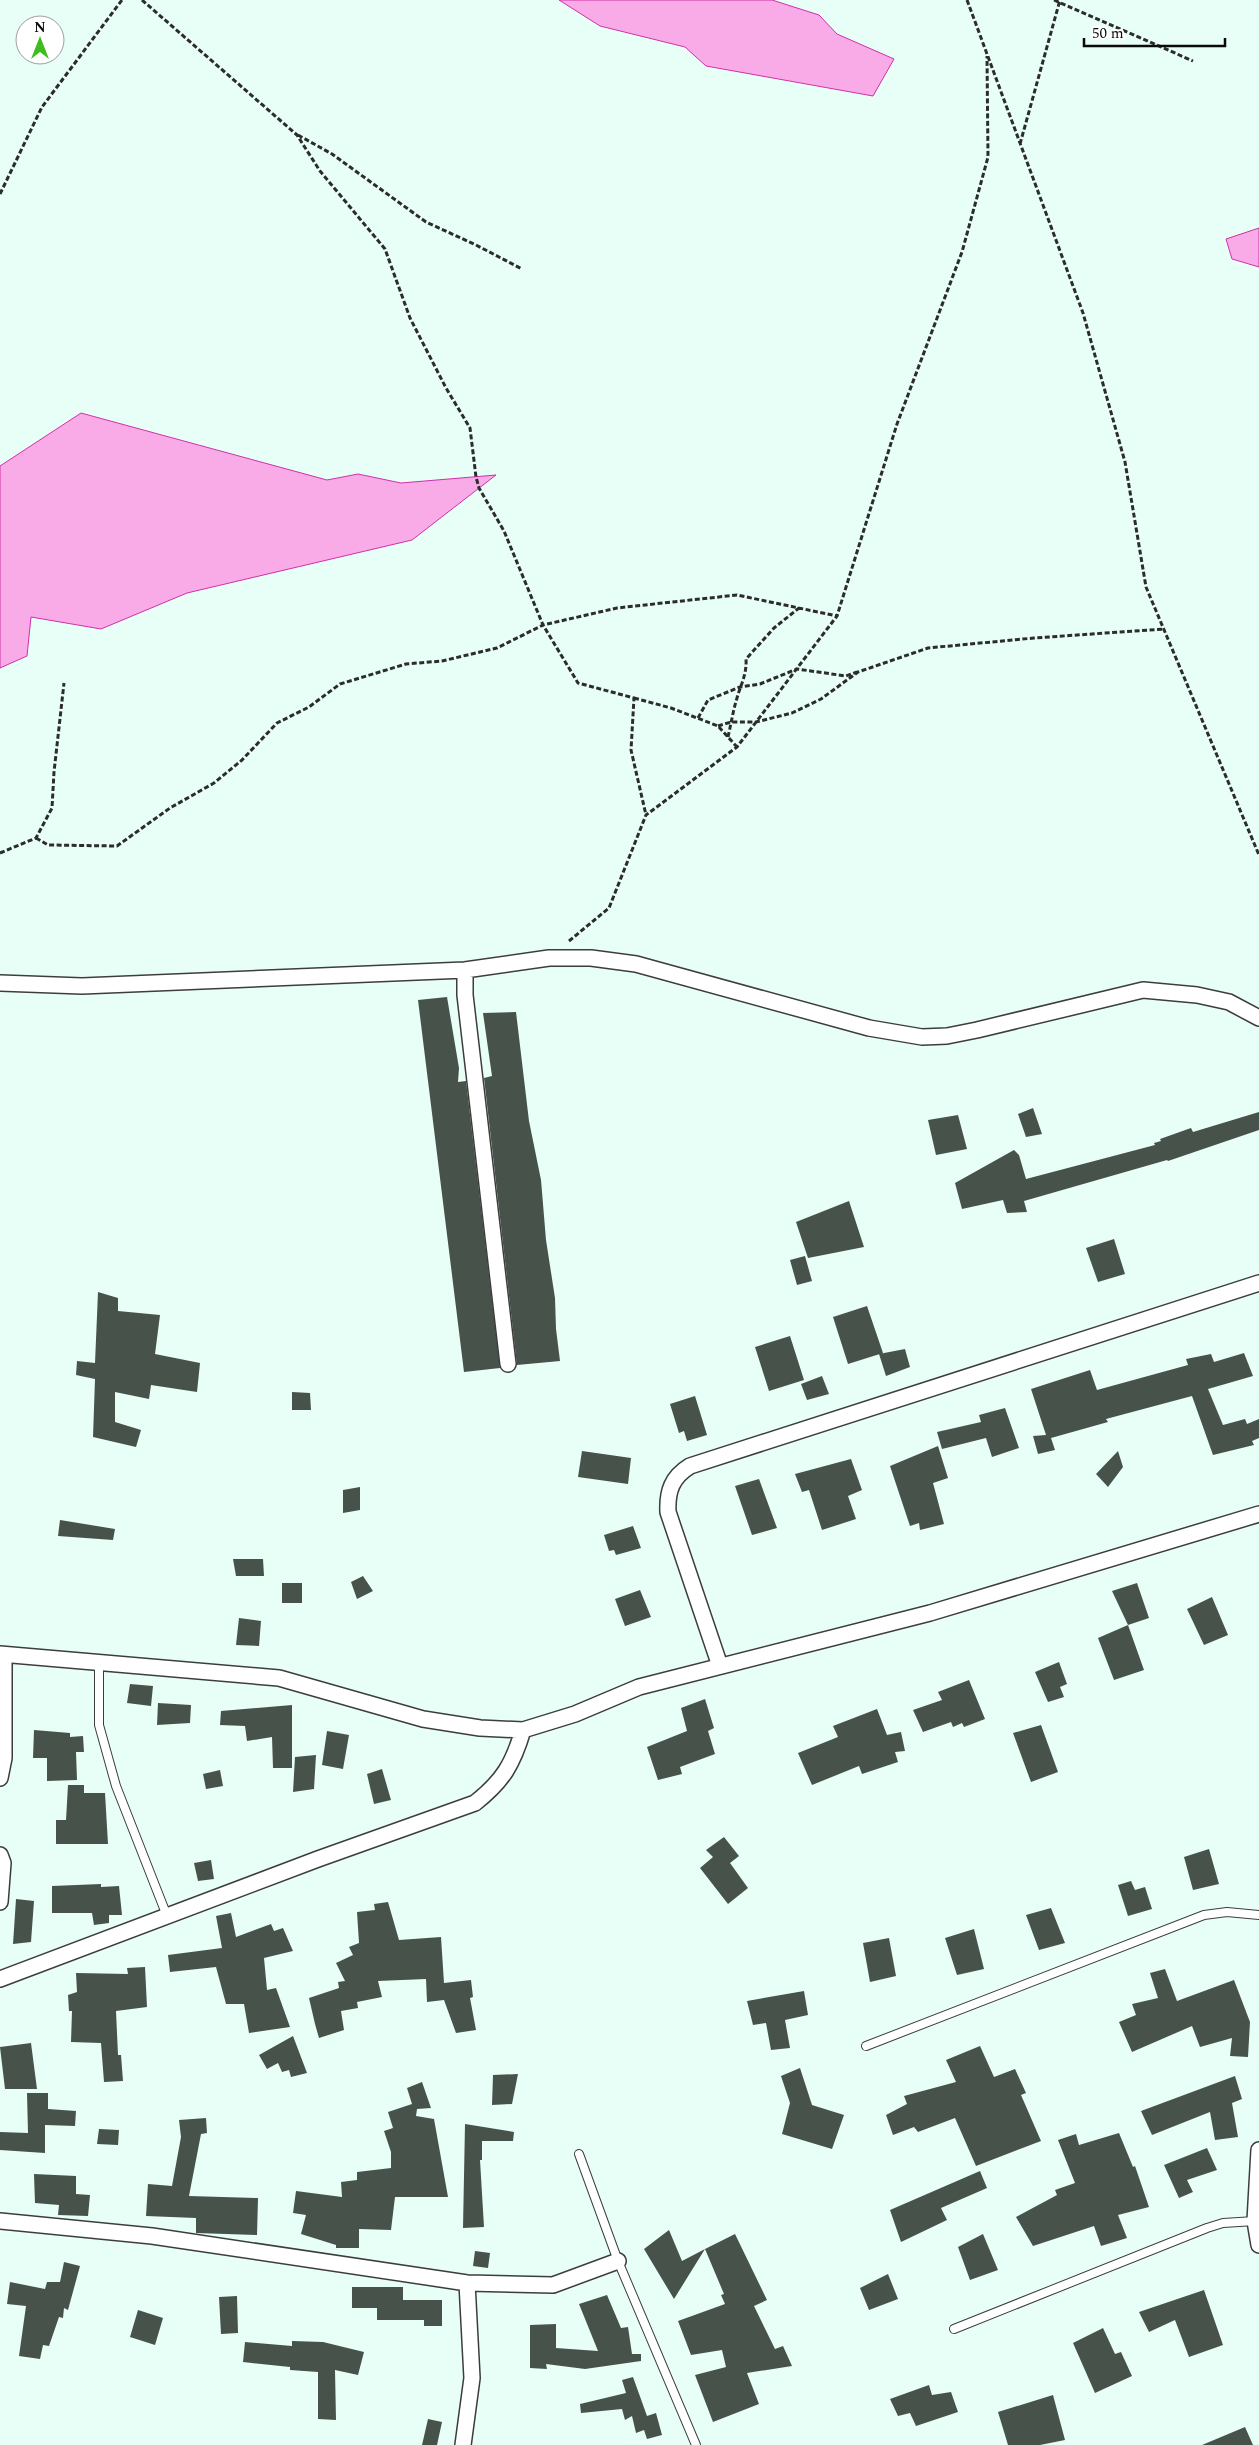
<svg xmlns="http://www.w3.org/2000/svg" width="1259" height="2445" viewBox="0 0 1259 2445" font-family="Spectral,serif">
  <rect width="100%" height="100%" fill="#e8fff7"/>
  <path fill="#f8abe7" stroke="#d130a9" d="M 559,0 L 772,0 L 819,15 L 837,34 L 894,59 L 873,96 L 706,66 L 685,47 L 600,26 Z
    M 1259,228 L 1259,267 L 1232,259 L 1226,239 Z
    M 81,413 L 327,480 L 358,474 L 401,483 L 496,475 L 412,540 L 187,593 L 101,629 L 31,617 L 27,656 L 0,668 L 0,466 Z"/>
  <path fill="#47534a" d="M 447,997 L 459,1068 L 458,1082 L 466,1081 L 500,1368 L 464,1372 L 418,1000 Z
    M 516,1012 L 529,1121 L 541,1180 L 546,1240 L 555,1298 L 556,1329 L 560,1361 L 517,1365 L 484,1078 L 492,1076 L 483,1013 Z
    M 1033,1108 L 1042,1134 L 1026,1137 L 1018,1114 Z
    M 1259,1112 L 1259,1130 L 1168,1161 L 1167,1160 L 1024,1201 L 1027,1212 L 1007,1213 L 1003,1200 L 962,1209 L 955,1183 L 1014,1150 L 1019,1155 L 1026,1179 L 1155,1145 L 1154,1143 L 1161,1141 L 1160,1139 L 1191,1128 L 1193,1132 Z
    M 958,1115 L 967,1149 L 936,1155 L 928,1120 Z
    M 849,1201 L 864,1247 L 808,1258 L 796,1222 Z
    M 1114,1239 L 1125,1274 L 1098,1282 L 1086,1248 Z
    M 805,1256 L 812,1281 L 797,1285 L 790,1260 Z
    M 98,1292 L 118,1298 L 118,1311 L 160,1315 L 155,1354 L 200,1363 L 197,1392 L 151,1385 L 149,1399 L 115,1392 L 115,1422 L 141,1430 L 136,1447 L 93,1437 L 95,1379 L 76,1375 L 77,1361 L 95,1363 Z
    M 867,1306 L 883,1353 L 848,1364 L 833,1317 Z
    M 790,1336 L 804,1380 L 769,1391 L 755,1347 Z
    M 905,1349 L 910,1367 L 886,1376 L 879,1354 Z
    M 1244,1353 L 1253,1376 L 1208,1389 L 1223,1425 L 1245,1419 L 1247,1424 L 1259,1419 L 1259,1438 L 1252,1441 L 1254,1445 L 1213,1455 L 1192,1396 L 1106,1419 L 1108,1422 L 1051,1438 L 1055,1450 L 1038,1454 L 1033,1436 L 1046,1435 L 1031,1389 L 1090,1370 L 1097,1390 L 1188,1365 L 1186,1359 L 1211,1354 L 1214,1362 Z
    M 822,1376 L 829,1394 L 807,1400 L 801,1384 Z
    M 292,1392 L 310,1393 L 311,1410 L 292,1410 Z
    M 695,1396 L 707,1435 L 687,1441 L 684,1431 L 679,1433 L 670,1404 Z
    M 1005,1408 L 1019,1448 L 992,1457 L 986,1438 L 942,1449 L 937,1432 L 981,1422 L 979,1415 Z
    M 938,1446 L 948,1478 L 933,1483 L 944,1524 L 920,1530 L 919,1523 L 910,1526 L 890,1466 Z
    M 582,1451 L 631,1458 L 628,1484 L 578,1477 Z
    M 1118,1451 L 1123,1467 L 1108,1487 L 1096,1474 Z
    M 851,1459 L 862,1490 L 848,1496 L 856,1519 L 822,1530 L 809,1490 L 802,1492 L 795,1474 Z
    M 759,1479 L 777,1528 L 752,1535 L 735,1486 Z
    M 360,1487 L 360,1510 L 343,1513 L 343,1490 Z
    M 60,1520 L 115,1529 L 113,1540 L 58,1536 Z
    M 633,1526 L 641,1548 L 616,1555 L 614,1550 L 609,1551 L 604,1535 Z
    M 233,1559 L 263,1559 L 264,1576 L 236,1576 Z
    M 363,1576 L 373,1591 L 357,1599 L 351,1582 Z
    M 282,1583 L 302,1583 L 302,1603 L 282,1603 Z
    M 1137,1583 L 1149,1618 L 1128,1625 L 1112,1591 Z
    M 640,1590 L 651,1617 L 625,1626 L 615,1599 Z
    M 1212,1597 L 1228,1635 L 1204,1645 L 1187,1609 Z
    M 239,1618 L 261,1621 L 259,1646 L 236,1645 Z
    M 1128,1625 L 1144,1670 L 1114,1680 L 1098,1638 Z
    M 1059,1662 L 1067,1684 L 1060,1687 L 1064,1697 L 1048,1702 L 1035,1672 Z
    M 969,1680 L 985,1719 L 964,1727 L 962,1723 L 953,1727 L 951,1722 L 923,1732 L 913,1710 L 942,1700 L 938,1692 Z
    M 130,1684 L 153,1686 L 151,1706 L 127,1703 Z
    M 705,1699 L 714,1728 L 708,1731 L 715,1754 L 680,1767 L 682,1774 L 658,1780 L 647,1747 L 687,1731 L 681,1708 Z
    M 158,1703 L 191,1705 L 190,1723 L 157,1725 Z
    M 292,1705 L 292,1768 L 273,1768 L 272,1737 L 247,1741 L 245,1726 L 220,1725 L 221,1711 Z
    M 877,1709 L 887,1735 L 901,1732 L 905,1751 L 895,1752 L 898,1762 L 862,1774 L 859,1766 L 812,1785 L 798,1753 L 838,1737 L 833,1726 Z
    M 1041,1725 L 1058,1772 L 1031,1782 L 1013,1733 Z
    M 34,1730 L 70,1733 L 70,1737 L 83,1736 L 84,1752 L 76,1752 L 77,1780 L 47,1781 L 47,1758 L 33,1758 Z
    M 327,1731 L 349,1735 L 343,1769 L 322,1765 Z
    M 316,1755 L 314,1789 L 293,1792 L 295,1757 Z
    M 382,1769 L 391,1800 L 374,1804 L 367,1774 Z
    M 220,1770 L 223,1786 L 206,1789 L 203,1774 Z
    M 68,1785 L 84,1785 L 84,1793 L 105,1793 L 108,1844 L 56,1844 L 56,1820 L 66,1820 Z
    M 724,1837 L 739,1856 L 730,1863 L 748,1888 L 728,1904 L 700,1868 L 713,1857 L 706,1850 Z
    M 1209,1849 L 1219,1884 L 1193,1890 L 1184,1857 Z
    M 211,1860 L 214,1879 L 198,1881 L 194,1863 Z
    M 1131,1881 L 1135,1890 L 1145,1887 L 1152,1909 L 1128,1916 L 1118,1885 Z
    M 101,1884 L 101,1887 L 119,1886 L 122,1915 L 109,1915 L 109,1923 L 94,1925 L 92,1913 L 52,1913 L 52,1886 Z
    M 16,1899 L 34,1901 L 31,1942 L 13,1944 Z
    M 388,1902 L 399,1940 L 441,1937 L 444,1983 L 471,1980 L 473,1997 L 470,1998 L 476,2030 L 456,2033 L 444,2000 L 427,2002 L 426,1979 L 378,1981 L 382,1997 L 357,2002 L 358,2008 L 341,2011 L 344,2030 L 319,2038 L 315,2024 L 318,2023 L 315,2024 L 309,1998 L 339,1988 L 338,1982 L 345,1981 L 336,1963 L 353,1955 L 349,1947 L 359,1943 L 357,1912 L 375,1910 L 374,1904 Z
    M 1051,1908 L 1065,1943 L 1039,1950 L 1026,1915 Z
    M 231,1913 L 236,1937 L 271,1924 L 274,1931 L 283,1928 L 293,1951 L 264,1958 L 267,1990 L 276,1988 L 290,2027 L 249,2033 L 244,2004 L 226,2004 L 216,1967 L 170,1972 L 168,1955 L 222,1948 L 216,1916 Z
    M 974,1929 L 984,1969 L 957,1975 L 945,1938 Z
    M 889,1938 L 896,1976 L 870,1982 L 863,1943 Z
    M 145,1967 L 147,2007 L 116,2011 L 118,2055 L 121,2055 L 123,2081 L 104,2082 L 101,2043 L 71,2042 L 72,2011 L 69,2011 L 68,1995 L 77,1992 L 76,1973 L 128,1974 L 127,1968 Z
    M 1165,1969 L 1177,2001 L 1234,1980 L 1250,2022 L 1248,2057 L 1230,2056 L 1232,2038 L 1200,2047 L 1192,2026 L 1132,2052 L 1119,2022 L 1136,2015 L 1132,2004 L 1158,1998 L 1150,1973 Z
    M 804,1991 L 808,2015 L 785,2020 L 790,2048 L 771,2050 L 766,2023 L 753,2025 L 747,2001 Z
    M 293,2036 L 307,2073 L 291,2077 L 289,2070 L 282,2072 L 278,2063 L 267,2069 L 259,2055 Z
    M 31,2043 L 37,2089 L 5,2089 L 0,2047 Z
    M 980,2046 L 994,2077 L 1015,2069 L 1026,2093 L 1021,2095 L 1041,2141 L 976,2166 L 955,2118 L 918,2132 L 914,2127 L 893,2135 L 886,2115 L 907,2104 L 904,2096 L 956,2082 L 946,2060 Z
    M 800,2068 L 812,2105 L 844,2115 L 832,2149 L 782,2134 L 790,2103 L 781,2076 Z
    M 518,2074 L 512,2104 L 492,2105 L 493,2075 Z
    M 1235,2076 L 1242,2099 L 1232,2103 L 1238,2137 L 1215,2140 L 1210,2112 L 1152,2135 L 1141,2111 Z
    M 422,2082 L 431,2108 L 417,2109 L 416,2116 L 434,2119 L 448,2197 L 395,2197 L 391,2230 L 359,2229 L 359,2248 L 336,2248 L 336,2245 L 301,2234 L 306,2215 L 293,2213 L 296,2191 L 342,2197 L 341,2182 L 357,2180 L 357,2172 L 391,2168 L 391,2152 L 384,2131 L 393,2128 L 388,2112 L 412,2104 L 407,2088 Z
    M 27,2093 L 48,2093 L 48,2109 L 76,2111 L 75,2126 L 45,2125 L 45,2153 L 0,2150 L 0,2132 L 28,2133 Z
    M 206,2118 L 207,2133 L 201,2134 L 189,2196 L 258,2198 L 257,2235 L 196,2233 L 196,2218 L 146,2216 L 148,2184 L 172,2186 L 181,2137 L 179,2120 Z
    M 465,2124 L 514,2132 L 513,2141 L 482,2141 L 482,2160 L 480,2160 L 484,2227 L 463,2228 Z
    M 99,2129 L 119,2130 L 118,2145 L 97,2144 Z
    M 1119,2133 L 1133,2167 L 1135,2166 L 1149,2207 L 1118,2215 L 1127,2238 L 1101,2246 L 1094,2226 L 1033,2246 L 1016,2217 L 1057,2195 L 1055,2190 L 1075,2183 L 1058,2140 L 1076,2134 L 1079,2145 Z
    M 1207,2148 L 1217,2170 L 1187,2180 L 1193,2192 L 1179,2198 L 1164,2165 Z
    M 980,2171 L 987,2188 L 941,2208 L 947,2220 L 901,2242 L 890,2210 Z
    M 34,2174 L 76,2176 L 76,2194 L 90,2195 L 88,2216 L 58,2215 L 59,2205 L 35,2203 Z
    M 669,2230 L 682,2261 L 705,2249 L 674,2299 L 644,2249 Z
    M 735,2234 L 767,2300 L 754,2306 L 775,2349 L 783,2346 L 792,2366 L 747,2373 L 759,2404 L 713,2422 L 695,2375 L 726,2367 L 722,2350 L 691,2355 L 678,2321 L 725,2304 L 721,2295 L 724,2294 L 705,2249 Z
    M 983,2234 L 998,2270 L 970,2280 L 958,2247 Z
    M 475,2251 L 490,2253 L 488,2268 L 473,2266 Z
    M 64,2262 L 80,2266 L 68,2310 L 64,2308 L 63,2318 L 59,2317 L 49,2346 L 43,2345 L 40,2359 L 19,2356 L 26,2306 L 7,2304 L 10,2282 L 45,2289 L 47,2282 L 60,2282 Z
    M 888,2274 L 898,2299 L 869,2310 L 860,2288 Z
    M 352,2287 L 403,2287 L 403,2300 L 442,2300 L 442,2326 L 424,2326 L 424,2320 L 377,2320 L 377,2308 L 352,2308 Z
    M 1204,2290 L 1223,2345 L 1189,2357 L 1175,2320 L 1149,2332 L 1139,2312 Z
    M 607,2295 L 621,2328 L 628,2327 L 632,2354 L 641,2354 L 641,2361 L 585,2369 L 546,2364 L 547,2369 L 530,2368 L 530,2325 L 556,2324 L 556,2348 L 598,2351 L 579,2304 Z
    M 237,2296 L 238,2333 L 221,2334 L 219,2297 Z
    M 138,2310 L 163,2318 L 155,2345 L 130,2337 Z
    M 1103,2328 L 1115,2354 L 1121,2352 L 1132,2376 L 1095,2393 L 1073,2343 Z
    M 292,2341 L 323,2342 L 364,2352 L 358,2375 L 335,2370 L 336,2420 L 318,2419 L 318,2372 L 290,2370 L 290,2367 L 243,2362 L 245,2342 L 292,2346 Z
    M 633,2377 L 647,2416 L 656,2413 L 662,2435 L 647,2439 L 644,2430 L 636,2433 L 632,2416 L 625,2420 L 622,2409 L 581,2413 L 580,2404 L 626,2393 L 622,2380 Z
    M 929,2385 L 932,2395 L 951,2392 L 958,2412 L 916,2426 L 910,2413 L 898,2416 L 890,2399 Z
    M 1053,2395 L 1065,2440 L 1040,2445 L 1008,2445 L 998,2412 Z
    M 428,2419 L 442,2422 L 437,2445 L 422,2445 Z
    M 1245,2427 L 1253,2445 L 1202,2445 Z"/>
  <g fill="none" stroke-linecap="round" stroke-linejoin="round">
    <defs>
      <path id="service" d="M 99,1662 L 99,1725 L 116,1786 L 167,1916
        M 866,2046 L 1204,1915 L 1227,1912 L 1259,1915
        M 579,2154 L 618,2261 L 696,2445
        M 954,2329 L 1207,2228 L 1223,2223 L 1255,2221"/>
      <path id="minor" d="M 465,970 L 465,995 L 508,1364
        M 0,983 L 82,986 L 465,970 L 549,958 L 591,958 L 636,964 L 869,1028 L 922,1037 L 947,1036 L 977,1030 L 1143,990 L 1197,995 L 1229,1002 L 1259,1018
        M 0,1654 L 279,1678 L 423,1719 L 480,1728 L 523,1730 L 575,1714 L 639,1687 L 930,1613 L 1259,1514
        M 720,1666 L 668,1512 C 667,1491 672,1477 690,1466 L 1259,1283
        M 0,1778 L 4,1758 L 4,1655
        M 0,1855 L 3,1863 L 0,1902
        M 0,1979 L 318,1859 L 475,1803 C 503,1781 513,1764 523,1730
        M 1259,2150 L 1255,2221 L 1259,2245
        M 0,2221 L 152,2236 L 467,2283 L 553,2285 L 618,2261
        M 463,2445 L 472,2378 L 467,2283"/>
    </defs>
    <use href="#service" stroke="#3d3d3d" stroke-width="10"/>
    <use href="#minor" stroke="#3d3d3d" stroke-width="18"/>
    <path stroke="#2c2c2c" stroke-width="3" stroke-dasharray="5 2.5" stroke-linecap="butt" d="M 142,0 L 297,135 L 320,171 L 385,249 L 410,318 L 446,388 L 470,428 L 476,477 L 479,488 L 504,531 L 543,625 L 578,683 L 634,698 L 631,750 L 646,815
      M 967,0 L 1083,313 L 1125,462 L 1146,587 L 1259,855
      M 1054,0 L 1193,61
      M 298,135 L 332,154 L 426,222 L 476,245 L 522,269
      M 1020,144 L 1060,0
      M 0,194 L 42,107 L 122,0
      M 634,698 L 671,708 L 718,726 L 737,747
      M 698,718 L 708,700 L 740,687 L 760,684 L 797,669 L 846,676 L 857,672
      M 718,726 L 731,722 L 756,722 L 792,713 L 821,699 L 858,672 L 928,648 L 1034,638 L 1164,629
      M 728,737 C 731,724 733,711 737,698 C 741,684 747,674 746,659 L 774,628 L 799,608
      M 36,838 L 48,845 L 117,846 L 170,808 L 214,783 L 242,760 L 277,723 L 309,707 L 340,684 L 406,664 L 442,661 L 497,648 L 543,625 L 617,608 L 737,595 L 837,616
      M 0,853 L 36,838 L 52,808 L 54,772 L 64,683
      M 569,941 L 609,908 L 646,815 L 737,747 L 837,616 L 897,424 L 962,252 L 988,157 L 987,56"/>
    <use href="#service" stroke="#fff" stroke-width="8"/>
    <use href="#minor" stroke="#fff" stroke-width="15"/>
  </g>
  <g transform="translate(40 40)"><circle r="24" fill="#ffffff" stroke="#9d9d9d"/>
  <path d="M0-4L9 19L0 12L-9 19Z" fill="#3fbd20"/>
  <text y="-8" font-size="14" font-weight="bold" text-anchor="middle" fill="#0a0a0a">N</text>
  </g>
  <path d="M1084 38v8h141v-8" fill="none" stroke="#0a0a0a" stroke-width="2.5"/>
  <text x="1092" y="38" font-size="15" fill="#0a0a0a" stroke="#ffffff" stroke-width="4" paint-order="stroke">50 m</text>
</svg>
